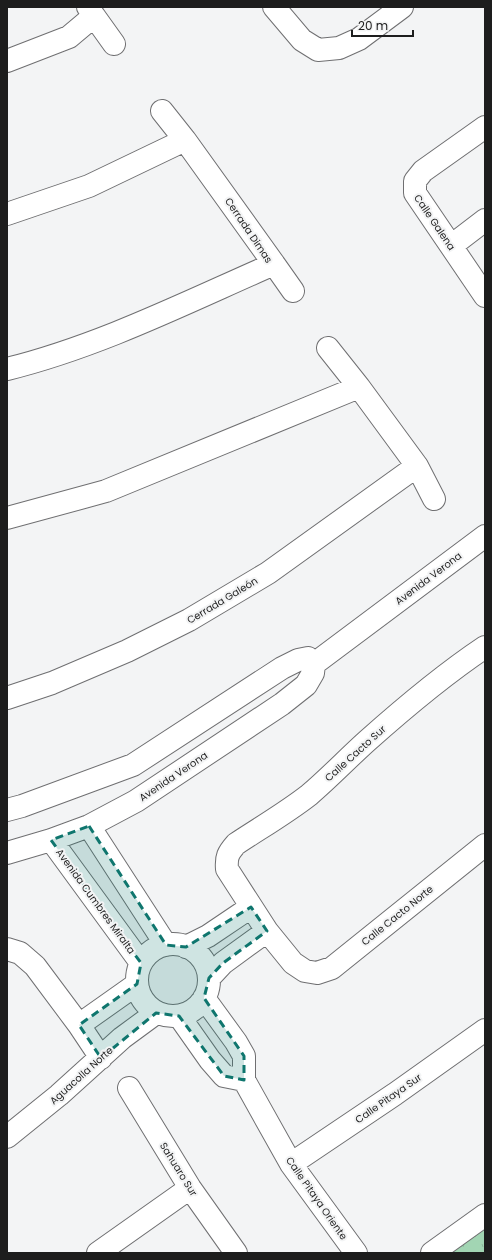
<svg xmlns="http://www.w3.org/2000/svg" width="492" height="1260" viewBox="0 0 492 1260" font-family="Poppins,sans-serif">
  <defs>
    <pattern id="grass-tufts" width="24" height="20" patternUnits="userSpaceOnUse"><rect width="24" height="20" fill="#a2d5b3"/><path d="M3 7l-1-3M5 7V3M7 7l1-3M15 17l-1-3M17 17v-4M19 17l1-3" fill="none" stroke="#8bb69a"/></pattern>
  </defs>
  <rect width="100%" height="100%" fill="#f3f4f5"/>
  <path fill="url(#grass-tufts)" d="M 485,1227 L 485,1253 L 447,1253 Z"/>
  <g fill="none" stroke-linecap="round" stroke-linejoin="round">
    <defs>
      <path id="minor" d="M 274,7 L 302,40 L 318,50 L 339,48 L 359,39 L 402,7
        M 94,16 L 114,44
        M 7,61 L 69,37 L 94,16 L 88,7
        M 162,111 L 185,140
        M 485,127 L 423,171 L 415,181 L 415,193 L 485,296
        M 7,214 L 89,186 L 185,140 L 274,264 C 187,302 100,346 7,369
        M 451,246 L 485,220
        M 274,264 L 293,291
        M 328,348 L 359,387
        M 417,466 L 434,499
        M 7,518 L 106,491 L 359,387 L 417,466 L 268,573 L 189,620 L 127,651 L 52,683 L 7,698
        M 485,647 C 443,675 404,708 367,741 C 347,759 329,778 309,795 C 286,813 260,828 236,844 C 228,853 226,857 227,869 L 267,931 L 293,963 L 305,971 L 317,973 L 332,968 L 485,845
        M 7,810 L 22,806 L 133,765 L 282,668 L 298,660 L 308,658 L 314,664
        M 89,826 L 166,945
        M 51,840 L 141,963
        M 7,853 L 51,840 L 89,826 L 136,801 L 282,704 L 306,685 L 313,673 L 314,664 L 485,536
        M137 980a36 36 0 1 1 72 0a36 36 0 1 1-72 0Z
        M 186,947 L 208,936 L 251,907
        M 7,949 L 20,953 L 35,966 L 79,1025 L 101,1058
        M 209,978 L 223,963 L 267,931
        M 204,998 L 236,1042 L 244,1056 L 244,1080 L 291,1164 L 356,1253
        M 179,1016 L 210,1060 L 224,1076 L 244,1080
        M 79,1025 L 137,984
        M 129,1088 L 190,1188 L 236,1253
        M 7,1137 L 59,1095 L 122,1038 L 156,1013
        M 291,1164 L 395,1094 L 485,1030
        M 98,1253 L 190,1188
        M 432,1253 L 485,1215"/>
    </defs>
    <use href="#minor" stroke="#6f6f71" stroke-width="24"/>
    <use href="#minor" stroke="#fff" stroke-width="22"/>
  </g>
  <path fill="#0f766e" fill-opacity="0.2" stroke="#0f766e" stroke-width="3" stroke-dasharray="8 5" stroke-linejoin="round" d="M 89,826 L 166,945 L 186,947 L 251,907 L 267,931 L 223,963 L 209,978 L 204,998 L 244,1056 L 244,1080 L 224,1076 L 179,1016 L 156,1013 L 101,1058 L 79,1025 L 137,984 L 141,963 L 51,840 Z"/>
  <g text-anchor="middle" stroke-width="4" stroke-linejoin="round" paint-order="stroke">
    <g font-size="10" fill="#1d1d1d" stroke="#f3f4f5">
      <text transform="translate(435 222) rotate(56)" y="4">Calle Galena</text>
      <text transform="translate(249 230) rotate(56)" y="4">Cerrada Dimas</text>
      <text transform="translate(428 578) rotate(-37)" y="4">Avenida Verona</text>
      <text transform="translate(222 600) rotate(-31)" y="4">Cerrada Galeón</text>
      <text transform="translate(355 753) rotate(-42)" y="4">Calle Cacto Sur</text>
      <text transform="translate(173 776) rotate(-34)" y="4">Avenida Verona</text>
      <text transform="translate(96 901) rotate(54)" y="4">Avenida Cumbres Miralta</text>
      <text transform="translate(397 915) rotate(-39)" y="4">Calle Cacto Norte</text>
      <text transform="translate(81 1075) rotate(-42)" y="4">Aguacolla Norte</text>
      <text transform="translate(388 1098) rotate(-35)" y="4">Calle Pitaya Sur</text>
      <text transform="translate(179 1169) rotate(58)" y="4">Sahuaro Sur</text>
      <text transform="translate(317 1198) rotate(55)" y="4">Calle Pitaya Oriente</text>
    </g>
  </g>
  <rect width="492" height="1260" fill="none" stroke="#1d1d1d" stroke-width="16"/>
  <path d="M352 30v6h61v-6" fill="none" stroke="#1d1d1d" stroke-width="2"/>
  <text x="358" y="30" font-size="12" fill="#1d1d1d" stroke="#f3f4f5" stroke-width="3" paint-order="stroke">20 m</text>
</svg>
